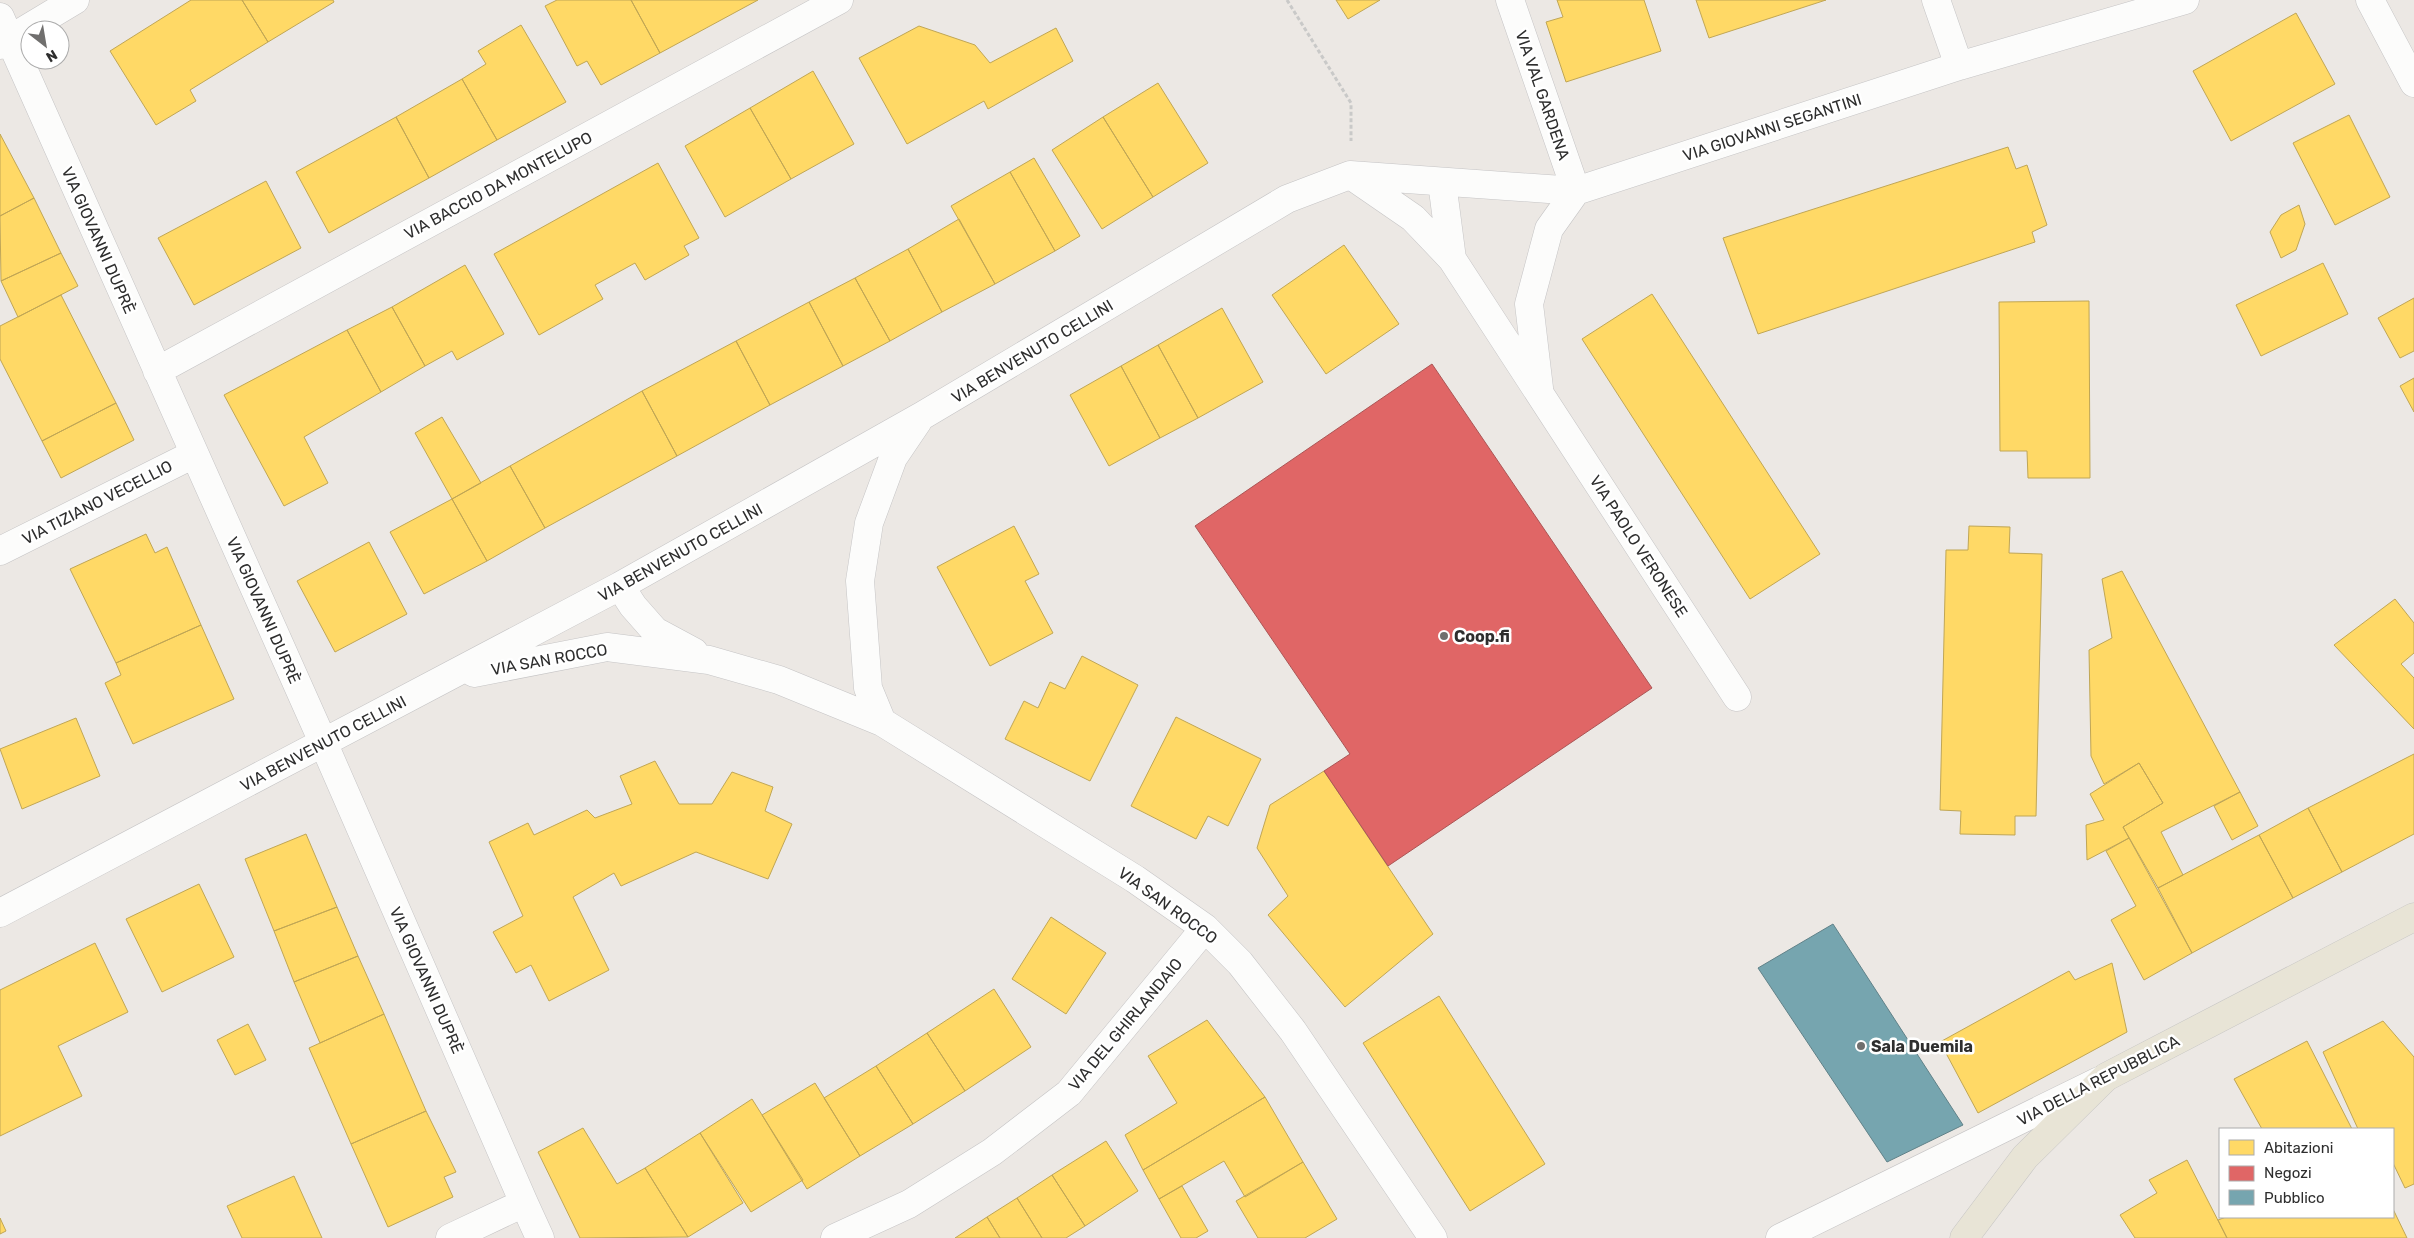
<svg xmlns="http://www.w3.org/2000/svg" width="2414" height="1238" viewBox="0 0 2414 1238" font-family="Rubik,sans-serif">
  <rect width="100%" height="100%" fill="#ece8e4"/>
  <path fill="#ffd966" stroke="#c0a655" d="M 191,0 L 242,0 L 268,42 L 190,90 L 196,101 L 156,125 L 110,51 Z
    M 242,0 L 333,0 L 334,2 L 268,42 Z
    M 557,0 L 631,0 L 660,53 L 601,85 L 587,61 L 577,66 L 545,6 Z
    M 631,0 L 758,0 L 660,53 Z
    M 1336,0 L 1380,0 L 1348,19 Z
    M 1557,0 L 1644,0 L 1661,51 L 1566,82 L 1546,22 L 1563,17 Z
    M 1696,0 L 1826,0 L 1709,38 Z
    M 2296,13 L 2335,84 L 2231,141 L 2193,71 Z
    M 521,25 L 566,102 L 497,140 L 462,79 L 486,64 L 478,51 Z
    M 919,26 L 975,45 L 990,63 L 1056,28 L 1073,61 L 988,109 L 984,101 L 907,144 L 859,58 Z
    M 813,71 L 854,144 L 791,179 L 750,108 Z
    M 462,79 L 497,140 L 429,178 L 396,117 Z
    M 1158,83 L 1208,163 L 1153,197 L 1103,117 Z
    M 750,108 L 791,179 L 725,217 L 685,146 Z
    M 2349,115 L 2390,197 L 2335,225 L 2293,143 Z
    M 396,117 L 429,178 L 329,233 L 296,172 Z
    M 1103,117 L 1153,197 L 1102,229 L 1052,150 Z
    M 0,134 L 34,198 L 0,216 Z
    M 2008,147 L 2016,169 L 2027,165 L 2047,225 L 2032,232 L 2035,242 L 1758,334 L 1723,238 Z
    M 1034,158 L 1080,236 L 1055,251 L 1010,172 Z
    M 658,163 L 699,238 L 684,246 L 689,255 L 645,280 L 635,263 L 595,285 L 603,299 L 539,335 L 494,254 Z
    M 1010,172 L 1055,251 L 995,284 L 951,206 Z
    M 266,181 L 301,248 L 194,305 L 158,238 Z
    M 34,198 L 61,253 L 1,281 L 0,216 Z
    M 2299,205 L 2305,224 L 2296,250 L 2281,258 L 2270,232 L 2281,215 Z
    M 959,219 L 995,284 L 942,312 L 908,249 Z
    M 1344,245 L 1399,324 L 1326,374 L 1272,295 Z
    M 908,249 L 942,312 L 890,341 L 855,278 Z
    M 61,253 L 78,286 L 18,317 L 1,281 Z
    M 2323,263 L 2348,314 L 2261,356 L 2236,305 Z
    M 465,265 L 504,334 L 457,360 L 452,351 L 425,366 L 392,307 Z
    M 855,278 L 890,341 L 843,366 L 809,302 Z
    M 1652,294 L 1820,554 L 1750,599 L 1582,339 Z
    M 61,295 L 116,403 L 42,441 L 0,359 L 0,326 Z
    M 2414,298 L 2414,351 L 2400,358 L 2378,318 Z
    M 2089,301 L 2090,478 L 2028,478 L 2027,451 L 2000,451 L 1999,302 Z
    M 809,302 L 843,366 L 770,405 L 736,341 Z
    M 392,307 L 425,366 L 381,392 L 347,330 Z
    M 1222,308 L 1263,382 L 1198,418 L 1158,345 Z
    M 347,330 L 381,392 L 304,437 L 328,483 L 284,506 L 224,395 Z
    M 736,341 L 770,405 L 677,456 L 642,391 Z
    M 1158,345 L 1198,418 L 1160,438 L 1121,366 Z
    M 1121,366 L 1160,438 L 1109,466 L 1070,395 Z
    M 2414,378 L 2414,412 L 2400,386 Z
    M 642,391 L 677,456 L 545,528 L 510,466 Z
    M 116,403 L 134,440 L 61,478 L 42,441 Z
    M 442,417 L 481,483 L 452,499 L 415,433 Z
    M 510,466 L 545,528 L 487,561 L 452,499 Z
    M 452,499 L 487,561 L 424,594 L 390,532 Z
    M 1014,526 L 1039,574 L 1025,581 L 1053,633 L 990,666 L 937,567 Z
    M 1969,526 L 2010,527 L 2009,553 L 2042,554 L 2036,816 L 2015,816 L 2015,835 L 1960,834 L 1961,811 L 1940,810 L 1946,550 L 1968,550 Z
    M 146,534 L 155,553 L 167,547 L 201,625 L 116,663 L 70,569 Z
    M 369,542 L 407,614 L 335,652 L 297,581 Z
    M 2122,571 L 2240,792 L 2161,832 L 2183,875 L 2158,888 L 2123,827 L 2163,803 L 2139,763 L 2104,784 L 2091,756 L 2089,650 L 2112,638 L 2102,579 Z
    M 2395,599 L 2414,623 L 2414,653 L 2401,664 L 2414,678 L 2414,729 L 2334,645 Z
    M 201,625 L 234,699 L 133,744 L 105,683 L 121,675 L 116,663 Z
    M 1082,656 L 1138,685 L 1090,781 L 1005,739 L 1024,701 L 1038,708 L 1050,682 L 1065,689 Z
    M 1176,717 L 1261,759 L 1228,826 L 1208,816 L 1196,839 L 1131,806 Z
    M 76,718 L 100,776 L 22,809 L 0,749 Z
    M 2414,754 L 2414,834 L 2342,872 L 2308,808 Z
    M 655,761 L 679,804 L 712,804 L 732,772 L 773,787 L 765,811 L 792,824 L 768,879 L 696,852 L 621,886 L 614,873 L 573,897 L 609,970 L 549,1001 L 531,965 L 516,973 L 493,932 L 523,916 L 489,842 L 528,823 L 534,835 L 587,810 L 595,818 L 632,804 L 620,776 Z
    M 2139,763 L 2163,803 L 2123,827 L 2129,838 L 2087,860 L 2086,825 L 2104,820 L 2090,794 Z
    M 1324,771 L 1433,934 L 1345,1007 L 1268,915 L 1288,896 L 1257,848 L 1270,805 Z
    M 2240,792 L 2258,826 L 2232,840 L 2214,806 Z
    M 2308,808 L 2342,872 L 2293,898 L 2259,835 Z
    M 306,834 L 337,907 L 274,931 L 245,859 Z
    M 2259,835 L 2293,898 L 2192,953 L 2158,888 Z
    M 2129,838 L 2192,953 L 2144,980 L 2111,920 L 2136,906 L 2106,851 Z
    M 199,884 L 234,957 L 162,992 L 126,919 Z
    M 337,907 L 358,956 L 294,982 L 274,931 Z
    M 1051,917 L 1106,953 L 1066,1014 L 1012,979 Z
    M 95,943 L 128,1012 L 58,1046 L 82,1096 L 0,1136 L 0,990 Z
    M 358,956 L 384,1014 L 320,1043 L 294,982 Z
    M 2112,963 L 2127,1032 L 1978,1113 L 1940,1042 L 2069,971 L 2075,980 Z
    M 994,989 L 1031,1047 L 965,1091 L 927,1033 Z
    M 1439,996 L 1545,1164 L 1470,1211 L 1363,1043 Z
    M 384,1014 L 426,1111 L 351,1144 L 309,1048 Z
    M 1207,1020 L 1265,1097 L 1143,1170 L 1125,1135 L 1177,1103 L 1148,1056 Z
    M 2383,1021 L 2414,1057 L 2414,1184 L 2405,1188 L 2393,1163 L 2393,1129 L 2358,1129 L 2323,1052 Z
    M 248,1024 L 266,1060 L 235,1075 L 217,1040 Z
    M 927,1033 L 965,1091 L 913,1124 L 876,1066 Z
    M 2307,1041 L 2352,1129 L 2262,1129 L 2234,1079 Z
    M 876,1066 L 913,1124 L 860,1156 L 824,1098 Z
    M 815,1083 L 860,1156 L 807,1189 L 762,1115 Z
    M 1265,1097 L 1303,1162 L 1245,1197 L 1224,1161 L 1159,1199 L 1143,1170 Z
    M 752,1099 L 803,1180 L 751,1212 L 700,1133 Z
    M 426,1111 L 456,1172 L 444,1177 L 453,1197 L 388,1227 L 351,1144 Z
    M 583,1128 L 617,1184 L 645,1168 L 688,1237 L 580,1238 L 538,1152 Z
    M 700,1133 L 743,1203 L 688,1237 L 645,1168 Z
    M 1106,1141 L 1138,1191 L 1085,1226 L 1052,1175 Z
    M 2187,1160 L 2227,1238 L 2135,1238 L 2120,1215 L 2157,1193 L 2149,1180 Z
    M 1303,1162 L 1337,1219 L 1305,1238 L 1258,1238 L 1236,1201 Z
    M 1052,1175 L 1085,1226 L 1066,1238 L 1042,1238 L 1017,1198 Z
    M 294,1176 L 322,1238 L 242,1238 L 227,1206 Z
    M 1182,1186 L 1208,1231 L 1196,1238 L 1181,1238 L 1159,1199 Z
    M 1017,1198 L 1042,1238 L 1000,1238 L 987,1217 Z
    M 2393,1209 L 2407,1238 L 2227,1238 L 2218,1220 L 2226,1217 L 2393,1217 Z
    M 987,1217 L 1000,1238 L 955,1238 Z
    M 0,1218 L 6,1231 L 0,1234 Z"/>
  <path fill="#e06666" stroke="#ab5555" d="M 1432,364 L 1652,688 L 1388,866 L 1324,771 L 1350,754 L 1195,526 Z"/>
  <path fill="#76a5af" stroke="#608188" d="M 1833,924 L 1963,1125 L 1887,1162 L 1758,968 Z"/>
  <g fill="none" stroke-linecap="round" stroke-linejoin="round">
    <defs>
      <path id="minor" d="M 1510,0 L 1576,191 L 1549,229 L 1529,304 L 1539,388
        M 1936,0 L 1959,66
        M 2370,0 L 2414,83
        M 0,17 L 323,742 L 524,1203
        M 0,45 L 75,0
        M 1352,176 L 1413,218 L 1452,259 L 1737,697
        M 1442,182 L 1452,259
        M 157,371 L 839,0
        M 0,551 L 194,454
        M 620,586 L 633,606 L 655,631 L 694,652
        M 474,673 L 607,647 L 709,660 L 779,680 L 882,722 L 1135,879 L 1205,928 L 1240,963 L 1293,1031 L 1433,1238
        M 882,722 L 868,688 L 860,581 L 869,523 L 893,458 L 918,421
        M 0,913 L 620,586 L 920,417 L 1287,199 L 1350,175 L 1576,191 L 1959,66 L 2185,0
        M 450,1238 L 524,1203 L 540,1238
        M 835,1238 L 909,1204 L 992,1152 L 1069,1093 L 1205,928
        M 1780,1238 L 2099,1081"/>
      <path id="major" d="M 1964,1238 L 2025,1157 L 2106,1077 L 2414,917"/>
    </defs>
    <use href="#minor" stroke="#c5c4c5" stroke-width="29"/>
    <use href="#major" stroke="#c6c5c4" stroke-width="29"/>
    <path stroke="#c9c9c8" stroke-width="3" stroke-dasharray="4 2.5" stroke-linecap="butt" d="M 1287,0 L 1351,103 L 1351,141"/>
    <use href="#minor" stroke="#fcfcfb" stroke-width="28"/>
    <use href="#major" stroke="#e8e4d6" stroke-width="28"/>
  </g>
  <g fill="#706f6e" stroke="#fff" stroke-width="2">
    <circle cx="1444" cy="636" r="5"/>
    <circle cx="1861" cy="1046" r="5"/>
  </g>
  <g text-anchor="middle" stroke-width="5" stroke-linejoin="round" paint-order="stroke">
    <g font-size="16" fill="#2e2e2e" stroke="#fff">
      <text transform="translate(1543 95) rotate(71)" y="6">VIA VAL GARDENA</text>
      <text transform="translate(1772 127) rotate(-18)" y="6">VIA GIOVANNI SEGANTINI</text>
      <text transform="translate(498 185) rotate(-28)" y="6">VIA BACCIO DA MONTELUPO</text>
      <text transform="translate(99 240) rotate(66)" y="6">VIA GIOVANNI DUPRÈ</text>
      <text transform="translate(1032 351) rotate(-31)" y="6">VIA BENVENUTO CELLINI</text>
      <text transform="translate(97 502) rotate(-27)" y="6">VIA TIZIANO VECELLIO</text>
      <text transform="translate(1639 546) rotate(57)" y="6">VIA PAOLO VERONESE</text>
      <text transform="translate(680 552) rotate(-29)" y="6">VIA BENVENUTO CELLINI</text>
      <text transform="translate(264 610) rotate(66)" y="6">VIA GIOVANNI DUPRÈ</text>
      <text transform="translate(549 659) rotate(-10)" y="6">VIA SAN ROCCO</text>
      <text transform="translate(323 743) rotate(-28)" y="6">VIA BENVENUTO CELLINI</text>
      <text transform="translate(1168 905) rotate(36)" y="6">VIA SAN ROCCO</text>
      <text transform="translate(427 980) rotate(66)" y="6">VIA GIOVANNI DUPRÈ</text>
      <text transform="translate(1125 1024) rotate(-50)" y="6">VIA DEL GHIRLANDAIO</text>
      <text transform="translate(2098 1080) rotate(-27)" y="6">VIA DELLA REPUBBLICA</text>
    </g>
    <g font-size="16" font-weight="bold" fill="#2e2e2e" stroke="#fff" text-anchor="start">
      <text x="1454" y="642">Coop.fi</text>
      <text x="1871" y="1052">Sala Duemila</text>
    </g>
  </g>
  <rect x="2219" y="1128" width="175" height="90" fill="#ffffff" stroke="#ababab"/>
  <rect x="2229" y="1140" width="25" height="15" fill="#ffd966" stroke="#ababab"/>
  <text x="2264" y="1153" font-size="15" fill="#2e2e2e">Abitazioni</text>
  <rect x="2229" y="1166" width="25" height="15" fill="#e06666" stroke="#ababab"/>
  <text x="2264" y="1178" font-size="15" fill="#2e2e2e">Negozi</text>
  <rect x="2229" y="1190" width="25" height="15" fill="#76a5af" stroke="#ababab"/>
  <text x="2264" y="1203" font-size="15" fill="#2e2e2e">Pubblico</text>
  <g transform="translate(45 45) rotate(149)"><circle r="24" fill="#ffffff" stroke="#ababab"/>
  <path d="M0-4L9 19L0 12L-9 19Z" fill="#706f6e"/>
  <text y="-8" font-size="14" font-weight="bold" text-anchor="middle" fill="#2e2e2e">N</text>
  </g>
</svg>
